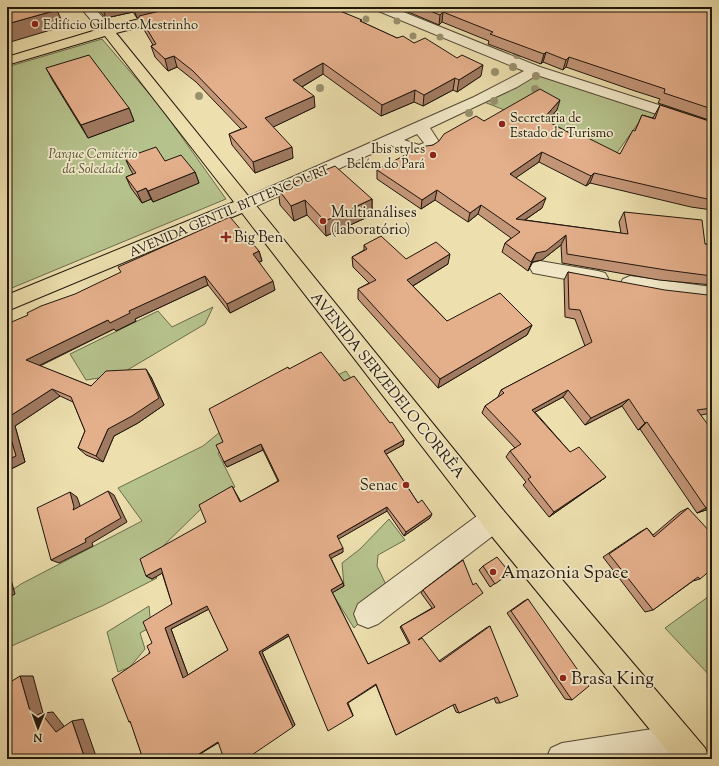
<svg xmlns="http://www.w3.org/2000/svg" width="719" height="766" viewBox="0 0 719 766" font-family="'Sorts Mill Goudy',serif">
  <rect width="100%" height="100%" fill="#eddfae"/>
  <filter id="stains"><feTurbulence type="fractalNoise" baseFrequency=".005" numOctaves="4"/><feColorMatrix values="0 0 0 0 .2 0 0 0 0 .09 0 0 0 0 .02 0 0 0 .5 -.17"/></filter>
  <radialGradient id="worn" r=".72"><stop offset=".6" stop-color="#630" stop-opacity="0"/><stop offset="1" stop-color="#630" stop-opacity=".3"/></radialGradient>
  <path fill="#b6c28c" stroke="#6a6c4c" d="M 102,39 L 159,105 L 226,199 L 7,290 L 7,67 Z
    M 537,74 L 712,132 L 637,125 L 611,161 L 512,113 L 479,100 Z
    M 213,307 L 205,324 L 119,375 L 86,380 L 70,354 L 158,311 L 172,327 Z
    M 346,371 L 354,383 L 218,453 L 235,487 L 204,506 L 154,555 L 141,562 L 157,578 L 102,606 L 7,648 L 7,594 L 21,584 L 142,521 L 118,488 L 203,446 L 220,432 Z
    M 389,519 L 405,540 L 378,555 L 377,566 L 389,591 L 354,628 L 332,593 L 344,586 L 342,563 L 360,549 Z
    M 712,594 L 712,678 L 665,628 Z
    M 149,606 L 151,627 L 140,633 L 145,649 L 130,667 L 118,672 L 107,632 Z"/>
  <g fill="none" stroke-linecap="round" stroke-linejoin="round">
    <defs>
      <path id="minor" d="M 80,7 L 93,7 L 113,28 L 115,31 L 113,34 L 103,34 Z
        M 374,7 L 391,7 L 540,67 L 712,122 L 712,132 L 537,75 L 517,87 L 430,128 L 441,145 C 430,162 405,155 391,145 L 250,209 L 244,211 L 238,209 L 235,205 L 238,201 L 474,97 L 524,71 L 376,10 ZM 417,134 L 424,143 L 419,145 L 404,140 Z
        M 540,261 L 598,271 L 605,273 L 608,278 L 605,283 L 598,285 L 533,273 L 530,268 L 533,263 Z
        M 630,276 L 712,287 L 712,303 L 623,289 L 620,284 L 623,279 Z
        M 494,506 L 503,510 L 507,519 L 503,528 L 378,624 L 368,628 L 358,624 L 354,614 L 358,604 L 485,510 Z
        M 678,725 L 689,729 L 693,740 L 689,751 L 678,755 L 657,759 L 546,759 L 551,748 L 562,743 Z"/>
      <path id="major" d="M 188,7 L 209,7 L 207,10 L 116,33 L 503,510 L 705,748 L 710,759 L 674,759 L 485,528 L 242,213 L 7,311 L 7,295 L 234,202 L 105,36 L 7,65 L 7,57 L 103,28 Z"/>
    </defs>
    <use href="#minor" stroke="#524834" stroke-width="2"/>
    <use href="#major" stroke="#1f150b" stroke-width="2"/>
    <use href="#minor" fill="#f3eaca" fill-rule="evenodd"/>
    <use href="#major" fill="#eddfae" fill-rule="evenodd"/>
  </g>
  <g fill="#99916d">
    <circle cx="366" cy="19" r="3.5"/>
    <circle cx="397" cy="21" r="3.5"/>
    <circle cx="413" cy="36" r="3.5"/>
    <circle cx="440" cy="37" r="3.5"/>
    <circle cx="517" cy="55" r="4"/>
    <circle cx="513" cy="67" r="4"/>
    <circle cx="495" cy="72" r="4"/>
    <circle cx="536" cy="76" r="4"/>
    <circle cx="320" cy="88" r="4"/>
    <circle cx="535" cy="89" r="4"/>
    <circle cx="199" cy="96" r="4"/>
    <circle cx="494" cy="101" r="4"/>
    <circle cx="469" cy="113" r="4"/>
  </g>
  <path fill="#c49678" stroke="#1f150b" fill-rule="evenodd" d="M 96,7 L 336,7 L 340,11 L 362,22 L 397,38 L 414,43 L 481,76 L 457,92 L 453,90 L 423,106 L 414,102 L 381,116 L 323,74 L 302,87 L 315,107 L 273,127 L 293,158 L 255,173 L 232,145 L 229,134 L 241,129 L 196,82 L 177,67 L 168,71 L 155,57 L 151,46 L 153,45 L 143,28 L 139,17 L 137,18 L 133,12 L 106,18 Z
    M 401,7 L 712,7 L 712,121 L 658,103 L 660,99 L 632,90 L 566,67 L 563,70 L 543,62 L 541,64 L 488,44 L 489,41 L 442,22 L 439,25 L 401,9 Z
    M 46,68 L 129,108 L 134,121 L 88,138 L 53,81 Z
    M 660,105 L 712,122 L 712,210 L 691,207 L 590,183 L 586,186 L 539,162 L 515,178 L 542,208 L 525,220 L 621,233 L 619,222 L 624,212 L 705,244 L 712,245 L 712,285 L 659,280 L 562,263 L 561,245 L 542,260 L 532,262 L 528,271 L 502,252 L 505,243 L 511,238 L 478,214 L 468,222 L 435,200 L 421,209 L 377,179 L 377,170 L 433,145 L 484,121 L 557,110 L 547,121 L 579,138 L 620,154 L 635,131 L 642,115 L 653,118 Z
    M 125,158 L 165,161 L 195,172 L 199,183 L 153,202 L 151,199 L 142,203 L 131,188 L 126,177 L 133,174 L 130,169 Z
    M 278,189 L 372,199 L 372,215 L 326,236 L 307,215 L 294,221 L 280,205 Z
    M 364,245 L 406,259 L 448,264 L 413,286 L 447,321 L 532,325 L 527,335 L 438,388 L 358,299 L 358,289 L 369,283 L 353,267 L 352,257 L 364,250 Z
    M 259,251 L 262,261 L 259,262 L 275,290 L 230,313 L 208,285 L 135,319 L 136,321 L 116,331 L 114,329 L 40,366 L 91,386 L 151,377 L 164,405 L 138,423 L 114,436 L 103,462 L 86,455 L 78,448 L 85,431 L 73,402 L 60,396 L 15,426 L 25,462 L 7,471 L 7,324 Z
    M 568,272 L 712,314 L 712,413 L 701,415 L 712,508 L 697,513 L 640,429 L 638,430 L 622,406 L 585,425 L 563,397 L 535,412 L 570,452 L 606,477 L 599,482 L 549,517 L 523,485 L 526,482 L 506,457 L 510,451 L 515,448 L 482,413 L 485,406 L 498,397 L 501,390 L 585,346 L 575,319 L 565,317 L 564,280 Z
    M 289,369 L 344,381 L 390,423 L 404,440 L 403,445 L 386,454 L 418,503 L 430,518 L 404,536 L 387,511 L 338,539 L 343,552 L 331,558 L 343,583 L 344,586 L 332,592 L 368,664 L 409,644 L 400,627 L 401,626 L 432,608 L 421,593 L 423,590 L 463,560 L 418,640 L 439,661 L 486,628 L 490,626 L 500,703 L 496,703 L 494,698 L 459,713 L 456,712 L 453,705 L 396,735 L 376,685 L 348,703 L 353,715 L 353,716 L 289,636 L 262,652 L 295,725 L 218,743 L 192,759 L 143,759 L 131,722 L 129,722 L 152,643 L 172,604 L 162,573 L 152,579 L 146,576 L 206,522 L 232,486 L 241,502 L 278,481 L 263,450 L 227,467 L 224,462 L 223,442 ZM 209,609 L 228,650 L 188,675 L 171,629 Z
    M 688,508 L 700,579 L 693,581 L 653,610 L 645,612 L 603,557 L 640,532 L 647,528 L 653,535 L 680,512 Z
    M 483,566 L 510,573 L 490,587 L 479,570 Z
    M 528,599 L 572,700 L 565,699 L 507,613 L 524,601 Z"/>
  <path fill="#a07a61" stroke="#1f150b" d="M 102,7 L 132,7 L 133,12 L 106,18 Z
    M 133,7 L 182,7 L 137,18 Z
    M 57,10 L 64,26 L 7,43 L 7,24 Z
    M 443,12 L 442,22 L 439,25 L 440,15 Z
    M 546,52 L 543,62 L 541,64 L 544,54 Z
    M 174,56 L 177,67 L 168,71 L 165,59 Z
    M 569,57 L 566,67 L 563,70 L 566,60 Z
    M 323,63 L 323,74 L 295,91 L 293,80 Z
    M 483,65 L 481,76 L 457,92 L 459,80 Z
    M 455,78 L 453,90 L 423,106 L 424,95 Z
    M 415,90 L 414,102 L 381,116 L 382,105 Z
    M 314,96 L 315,107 L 267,130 L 265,118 Z
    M 560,100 L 557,110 L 540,129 L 543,119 Z
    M 129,108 L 134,121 L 88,138 L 81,125 Z
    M 292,147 L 293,158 L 255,173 L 253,162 Z
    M 542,152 L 539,162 L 507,184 L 510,174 Z
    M 195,172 L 199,183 L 153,202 L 148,191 Z
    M 594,173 L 590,183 L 586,186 L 591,176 Z
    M 146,188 L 151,199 L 142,203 L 137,192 Z
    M 437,190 L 435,200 L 421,209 L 422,200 Z
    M 546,198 L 542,208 L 513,228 L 516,219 Z
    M 372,199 L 372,215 L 326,236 L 325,221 Z
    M 305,200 L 307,215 L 294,221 L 291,206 Z
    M 481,205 L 478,214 L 468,222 L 470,213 Z
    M 566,235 L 561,245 L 542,260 L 532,262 L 528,271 L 536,253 Z
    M 259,251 L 262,261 L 255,264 L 253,254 Z
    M 450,254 L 448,264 L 406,290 L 407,280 Z
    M 205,276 L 208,285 L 135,319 L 136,321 L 116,331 L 114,329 L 34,368 L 26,360 L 108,320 Z
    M 273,281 L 275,290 L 230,313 L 227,304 Z
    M 532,325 L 527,335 L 438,388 L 440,379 Z
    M 146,369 L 151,377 L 164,405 L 138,423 L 114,436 L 103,462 L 96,456 L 108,429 Z
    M 52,389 L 60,396 L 15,426 L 25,462 L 7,471 L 7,418 Z
    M 568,390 L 563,397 L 528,416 L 532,410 Z
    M 629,399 L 622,406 L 585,425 L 591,418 Z
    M 647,422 L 640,429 L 638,430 L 645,423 Z
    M 404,440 L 403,445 L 383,456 L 384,451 Z
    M 261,444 L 263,450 L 227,467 L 224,462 Z
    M 606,477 L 599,482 L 549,517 L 554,512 Z
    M 108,491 L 114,495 L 127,522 L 92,543 L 93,546 L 59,563 L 51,560 L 85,539 Z
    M 70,492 L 77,497 L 82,511 L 73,510 Z
    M 712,506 L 712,508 L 697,513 L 706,508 Z
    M 387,507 L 387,511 L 337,540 L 337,536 Z
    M 432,514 L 430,518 L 404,536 L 406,532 Z
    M 343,548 L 343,552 L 330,559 L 329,555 Z
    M 7,565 L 15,594 L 7,598 Z
    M 161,568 L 166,571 L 152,579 L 146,576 Z
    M 343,583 L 344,586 L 332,593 L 331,590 Z
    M 207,606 L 211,608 L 171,629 L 189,678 L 183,678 L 165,628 Z
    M 288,634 L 290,635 L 262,652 L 295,725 L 293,727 L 259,652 Z
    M 20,676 L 33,676 L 43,713 L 53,712 L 67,730 L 56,732 L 32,718 Z
    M 83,719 L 97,759 L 85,759 L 72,721 Z
    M 222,740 L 192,759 L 191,759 L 218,742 Z"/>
  <path fill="#e4af8b" stroke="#1f150b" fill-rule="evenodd" d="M 7,7 L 55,7 L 57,10 L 7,24 Z
    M 177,7 L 336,7 L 340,11 L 362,20 L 360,21 L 397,38 L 403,36 L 414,43 L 425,38 L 457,58 L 462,55 L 483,65 L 459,80 L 455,78 L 424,95 L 415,90 L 382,105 L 323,63 L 293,80 L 314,96 L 265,118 L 292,147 L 253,162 L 229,134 L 247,127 L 193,71 L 174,56 L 165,59 L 151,46 L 156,44 L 139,16 Z
    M 420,7 L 712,7 L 712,109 L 664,93 L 665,89 L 569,57 L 566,60 L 546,52 L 544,54 L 490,34 L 493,32 L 443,12 L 440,15 Z
    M 89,55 L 129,108 L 81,125 L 46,68 Z
    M 540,89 L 560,100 L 543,119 L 579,138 L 582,135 L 620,154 L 633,130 L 635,131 L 642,115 L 655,119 L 660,105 L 712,122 L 712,200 L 698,197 L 594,173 L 591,176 L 542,152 L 510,174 L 546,198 L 516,219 L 628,234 L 624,212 L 702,220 L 705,244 L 712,245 L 712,276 L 666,270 L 567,254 L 566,235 L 546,251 L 536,253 L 531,262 L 505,243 L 520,232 L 481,205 L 470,213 L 437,190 L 422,200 L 377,170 L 420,147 L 433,145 L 439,141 L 444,134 L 476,116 L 484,121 Z
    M 156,147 L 165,161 L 181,155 L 195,172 L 148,191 L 146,188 L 137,192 L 126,177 L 136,173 L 125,158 Z
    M 335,166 L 372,199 L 325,221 L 305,200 L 291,206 L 278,189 Z
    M 230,217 L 259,251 L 253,254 L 273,281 L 227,304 L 205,276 L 129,311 L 130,313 L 110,323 L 108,320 L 26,360 L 91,386 L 106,371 L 146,369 L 159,398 L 132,416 L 108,429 L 96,456 L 78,448 L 85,431 L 71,397 L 52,389 L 7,418 L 7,324 L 28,315 L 27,313 L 41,306 L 75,294 L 121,272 L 118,267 Z
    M 381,236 L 406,259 L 436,242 L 450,254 L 407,280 L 447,321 L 500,293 L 532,325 L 440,379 L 358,289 L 376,280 L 352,257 L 367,249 L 364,245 Z
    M 568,272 L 665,290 L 708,295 L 711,313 L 712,314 L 712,408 L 697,410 L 712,430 L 712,506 L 706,508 L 647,422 L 645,423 L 629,399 L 591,418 L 568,390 L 532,410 L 570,452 L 579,447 L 606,477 L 554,512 L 528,479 L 531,477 L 510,451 L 521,444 L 485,406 L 504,393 L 501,390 L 592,342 L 580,310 L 569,309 Z
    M 321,352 L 344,381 L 354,376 L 390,423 L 392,422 L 404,440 L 384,451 L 418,503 L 422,500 L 432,514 L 406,532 L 387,507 L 337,536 L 343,548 L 329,555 L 343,583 L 331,590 L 368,664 L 410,643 L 401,626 L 435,607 L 423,590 L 463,560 L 473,585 L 476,583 L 483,593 L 418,640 L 422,638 L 440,662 L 490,626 L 518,696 L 500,703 L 497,697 L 459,713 L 455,704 L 396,735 L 376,684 L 347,703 L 353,716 L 328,731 L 288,634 L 259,652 L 293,727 L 246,759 L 224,759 L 218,742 L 191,759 L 143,759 L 130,721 L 129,722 L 112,679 L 150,653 L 147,646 L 152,643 L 143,622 L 172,604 L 161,568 L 146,576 L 140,559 L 206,522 L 199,505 L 232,486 L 240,502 L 279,481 L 261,444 L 224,462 L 216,445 L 223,442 L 209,409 L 288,367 L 289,369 ZM 207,606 L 228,650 L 183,678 L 165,628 Z
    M 7,425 L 16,456 L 7,460 Z
    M 108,491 L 121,518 L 85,539 L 86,542 L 51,560 L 37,508 L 70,492 L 74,507 L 73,510 Z
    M 688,508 L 712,534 L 712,569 L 700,579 L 698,577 L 653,610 L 609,554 L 647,528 L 654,537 Z
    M 497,557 L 510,573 L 495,584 L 483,566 Z
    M 528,599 L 589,686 L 572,700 L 511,611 Z
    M 20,676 L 32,718 L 41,713 L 56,732 L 72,721 L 85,759 L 7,759 L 7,684 Z"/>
  <g fill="#8f2418" stroke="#f3eaca" stroke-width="1.5">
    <circle cx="35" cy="24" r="4"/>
    <circle cx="502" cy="124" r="4"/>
    <circle cx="433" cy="155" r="4"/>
    <circle cx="323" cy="221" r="4"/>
    <path d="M224 231h4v4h4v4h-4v4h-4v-4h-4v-4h4z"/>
    <circle cx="406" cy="485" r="4"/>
    <circle cx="493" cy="572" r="4"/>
    <circle cx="563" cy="678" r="4"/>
  </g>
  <g text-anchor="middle" stroke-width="3.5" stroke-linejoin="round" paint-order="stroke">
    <g font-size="13" fill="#1f150b" stroke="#f3eaca" text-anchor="start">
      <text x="43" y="29">Edifício Gilberto Mestrinho</text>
      <text x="510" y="122">Secretaria de<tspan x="510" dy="15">Estado de Turismo</tspan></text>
      <text x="425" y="153" text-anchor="end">Ibis styles<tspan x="425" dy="15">Belém do Pará</tspan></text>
    </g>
    <g font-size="13" font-style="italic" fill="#545238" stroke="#f3eaca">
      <text x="93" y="158">Parque Cemitério<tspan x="93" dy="15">da Soledade</tspan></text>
    </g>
    <g font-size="13" fill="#1f150b" stroke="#f3eaca">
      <text transform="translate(229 210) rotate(-23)" y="5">AVENIDA GENTIL BITTENCOURT</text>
    </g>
    <g font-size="15" fill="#1f150b" stroke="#f3eaca" text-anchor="start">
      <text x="331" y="217">Multianálises<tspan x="331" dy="17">(laboratório)</tspan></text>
      <text x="234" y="242">Big Ben</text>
      <text x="398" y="490" text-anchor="end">Senac</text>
    </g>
    <g font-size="15" fill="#1f150b" stroke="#f3eaca">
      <text transform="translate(388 385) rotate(51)" y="5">AVENIDA SERZEDELO CORRÊA</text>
    </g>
    <g font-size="18" fill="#1f150b" stroke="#f3eaca" text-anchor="start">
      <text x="501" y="578">Amazonia Space</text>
      <text x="571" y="684">Brasa King</text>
    </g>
  </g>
  <rect width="719" height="766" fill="none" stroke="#eddfae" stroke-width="24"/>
  <rect x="8" y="8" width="703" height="750" fill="none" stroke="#1f150b" stroke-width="2"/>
  <rect x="12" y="12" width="695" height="742" fill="none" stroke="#1f150b"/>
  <g transform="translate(38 728) rotate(181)" stroke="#f3eaca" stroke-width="3" paint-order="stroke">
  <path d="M0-3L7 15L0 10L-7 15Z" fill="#1f150b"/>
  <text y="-6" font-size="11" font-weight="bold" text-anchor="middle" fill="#1f150b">N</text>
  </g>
  <rect width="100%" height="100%" filter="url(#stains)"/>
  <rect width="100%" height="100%" fill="url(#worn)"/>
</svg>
